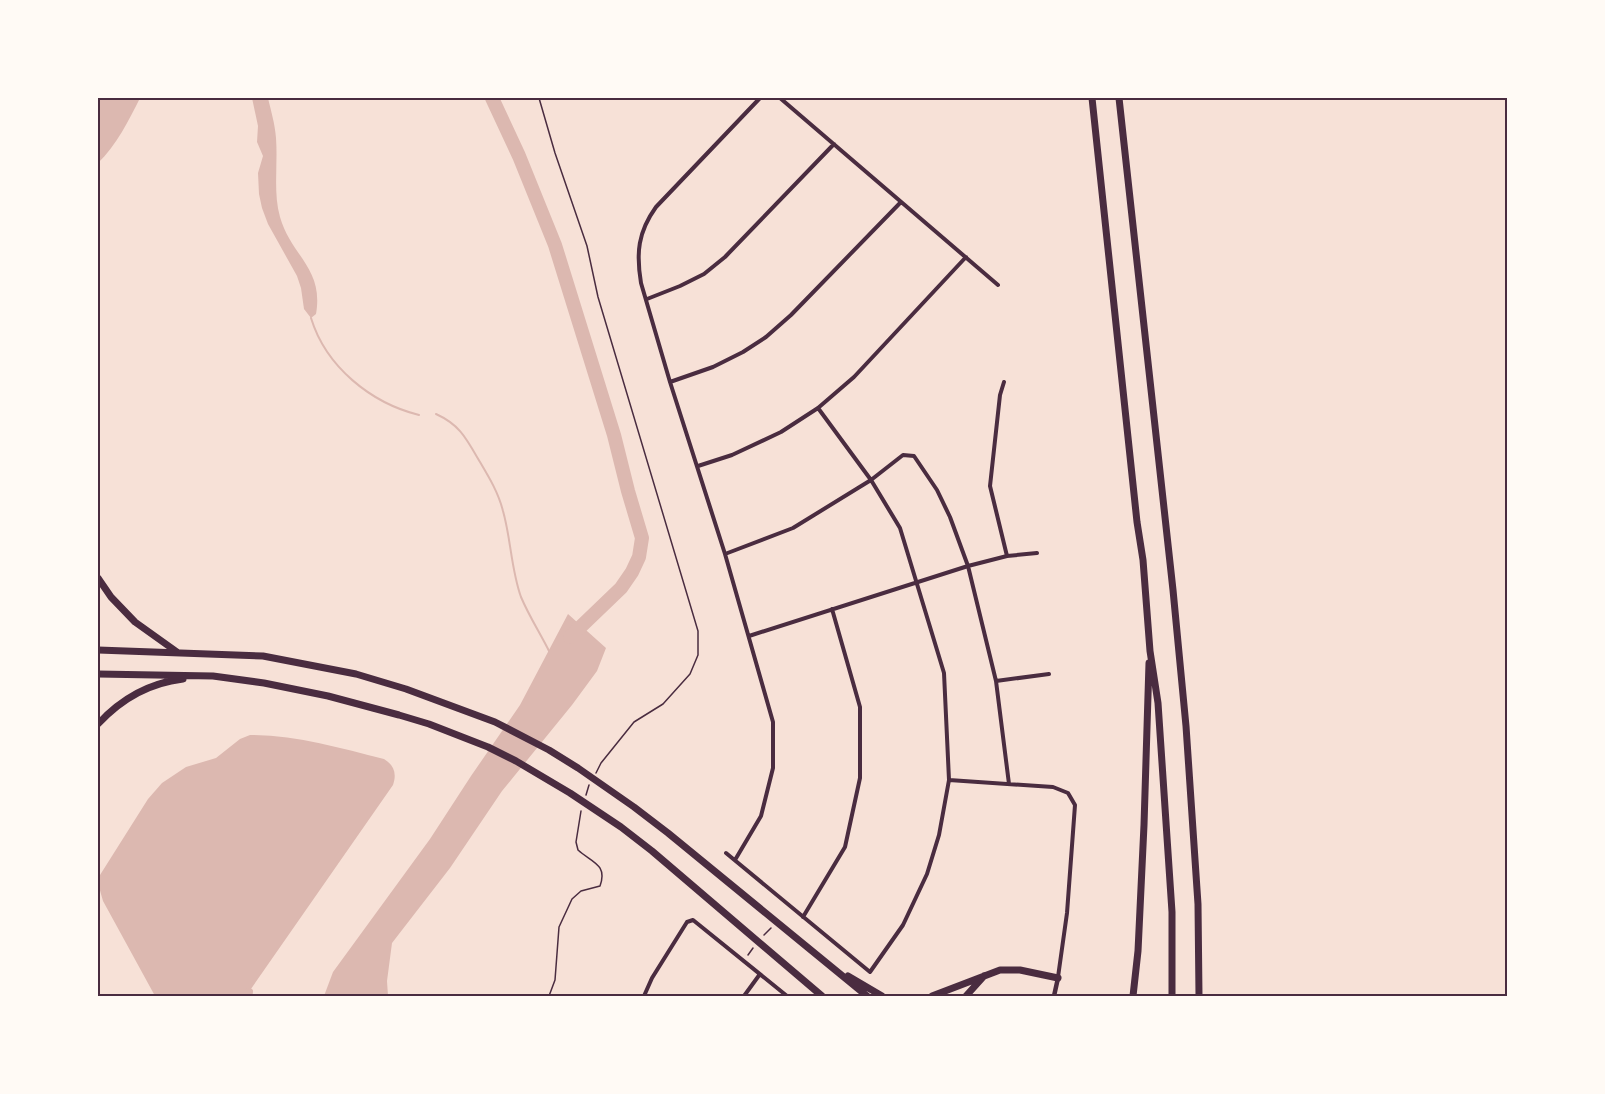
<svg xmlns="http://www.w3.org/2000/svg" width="1605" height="1094" viewBox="0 0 1605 1094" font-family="Figtree,sans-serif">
  <rect width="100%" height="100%" fill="#f7e1d7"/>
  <path fill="#dcb8b0" d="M 98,98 L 140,98 C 129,120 116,146 98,163 Z
    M 252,98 L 268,98 C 271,111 275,124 276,138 C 278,165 273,192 280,217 C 291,256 324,268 316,314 L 311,318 L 304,309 L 301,288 L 297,276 L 268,224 L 262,208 L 259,194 L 258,173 L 263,156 L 257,142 L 258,126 Z
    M 568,614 L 606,648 L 597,671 L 572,705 L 502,791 L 450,868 L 392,943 L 387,981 L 388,996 L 324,996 L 333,972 L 430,839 L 471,776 L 520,705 Z
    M 250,735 C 296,735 340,748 384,759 C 394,765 397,773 393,785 L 246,996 L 155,996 L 103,901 L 99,887 L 100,875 L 148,799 L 162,783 L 186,767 L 216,758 L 240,739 Z"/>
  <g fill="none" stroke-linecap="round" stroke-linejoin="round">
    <path stroke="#dcb8b0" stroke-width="2" d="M 311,318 C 326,367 371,403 419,415
      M 436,414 C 458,424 465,436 477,457 C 487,474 498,491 503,511 C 511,539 511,569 521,597 C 529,616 540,633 549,651"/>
    <path stroke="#dcb8b0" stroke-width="8" d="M 248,996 L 249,992"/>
    <path stroke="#dcb8b0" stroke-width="14" d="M 492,98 L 519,156 L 555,245 L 614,435 L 628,491 L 642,538 L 639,557 L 632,572 L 621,588 L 570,637"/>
    <path stroke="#4a2c40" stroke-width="1.5" d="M 539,98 L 555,153 L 587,246 L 598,297 L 698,631 L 698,655 L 690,674 L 663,704 L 634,722 L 601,763 L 596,773
      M 586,795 L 589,785
      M 764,935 L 771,928
      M 748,955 L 753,948
      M 549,996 L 555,980 L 559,927 L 572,899 L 581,891 L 600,886 C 608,864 591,862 578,850 L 576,842 L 581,811"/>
    <path stroke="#4a2c40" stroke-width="4" d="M 780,98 L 998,285
      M 647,299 L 680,286 L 704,274 L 725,257 L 834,144
      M 670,382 L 713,367 L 743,352 L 766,337 L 791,315 L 901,202
      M 1004,382 L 1000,395 L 990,486 L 1007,556
      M 698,466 L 732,455 L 781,432 L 818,408 L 854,377 L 966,257
      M 725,554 L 793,528 L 871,480 L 903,455 L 914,456 L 937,490 L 950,517 L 968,566 L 996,681 L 1009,784
      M 749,636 L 968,566 L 1007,556 L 1037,553
      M 996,681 L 1049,674
      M 949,780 L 1053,787 L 1068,793 L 1075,805 L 1067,913 L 1058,977
      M 726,853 L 870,972 L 903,925 L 927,874 L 939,835 L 949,780 L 944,673 L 900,528 L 871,480 L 818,408
      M 735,860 L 761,816 L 773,768 L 773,722 L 725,554 L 670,382 L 641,283 C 636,253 638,232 656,207 L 760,98
      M 803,917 L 845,847 L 860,778 L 860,707 L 832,609
      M 644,996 L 652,978 L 687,922 L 693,920 L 787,996
      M 744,996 L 760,974"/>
    <path stroke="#4a2c40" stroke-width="4.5" d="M 1054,996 L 1058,978"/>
    <path stroke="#4a2c40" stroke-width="7" d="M 1092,98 L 1137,522 L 1143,560 L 1150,651 L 1158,703 L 1172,912 L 1172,996
      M 1119,98 L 1173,590 L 1186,726 L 1198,904 L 1199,996
      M 98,578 L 111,597 L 135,622 L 177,652
      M 98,650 L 263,656 L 356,674 L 406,689 L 495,722 L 549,750 L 578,768 L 634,807 L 668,833 L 867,996
      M 98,674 L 213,676 L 264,683 L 328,696 L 399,715 L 429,724 L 488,747 L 516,761 L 570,793 L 621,827 L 652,851 L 822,996
      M 98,724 C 121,699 149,683 183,679
      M 848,976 L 882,996
      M 932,996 L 1000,970 L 1020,970 L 1058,978
      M 966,996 L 984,976
      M 1133,996 L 1138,951 L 1144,825 L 1149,663"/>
  </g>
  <rect width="1605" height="1094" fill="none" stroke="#fffaf5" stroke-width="198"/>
  <rect x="99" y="99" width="1407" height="896" fill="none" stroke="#4a2c40" stroke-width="2"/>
</svg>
